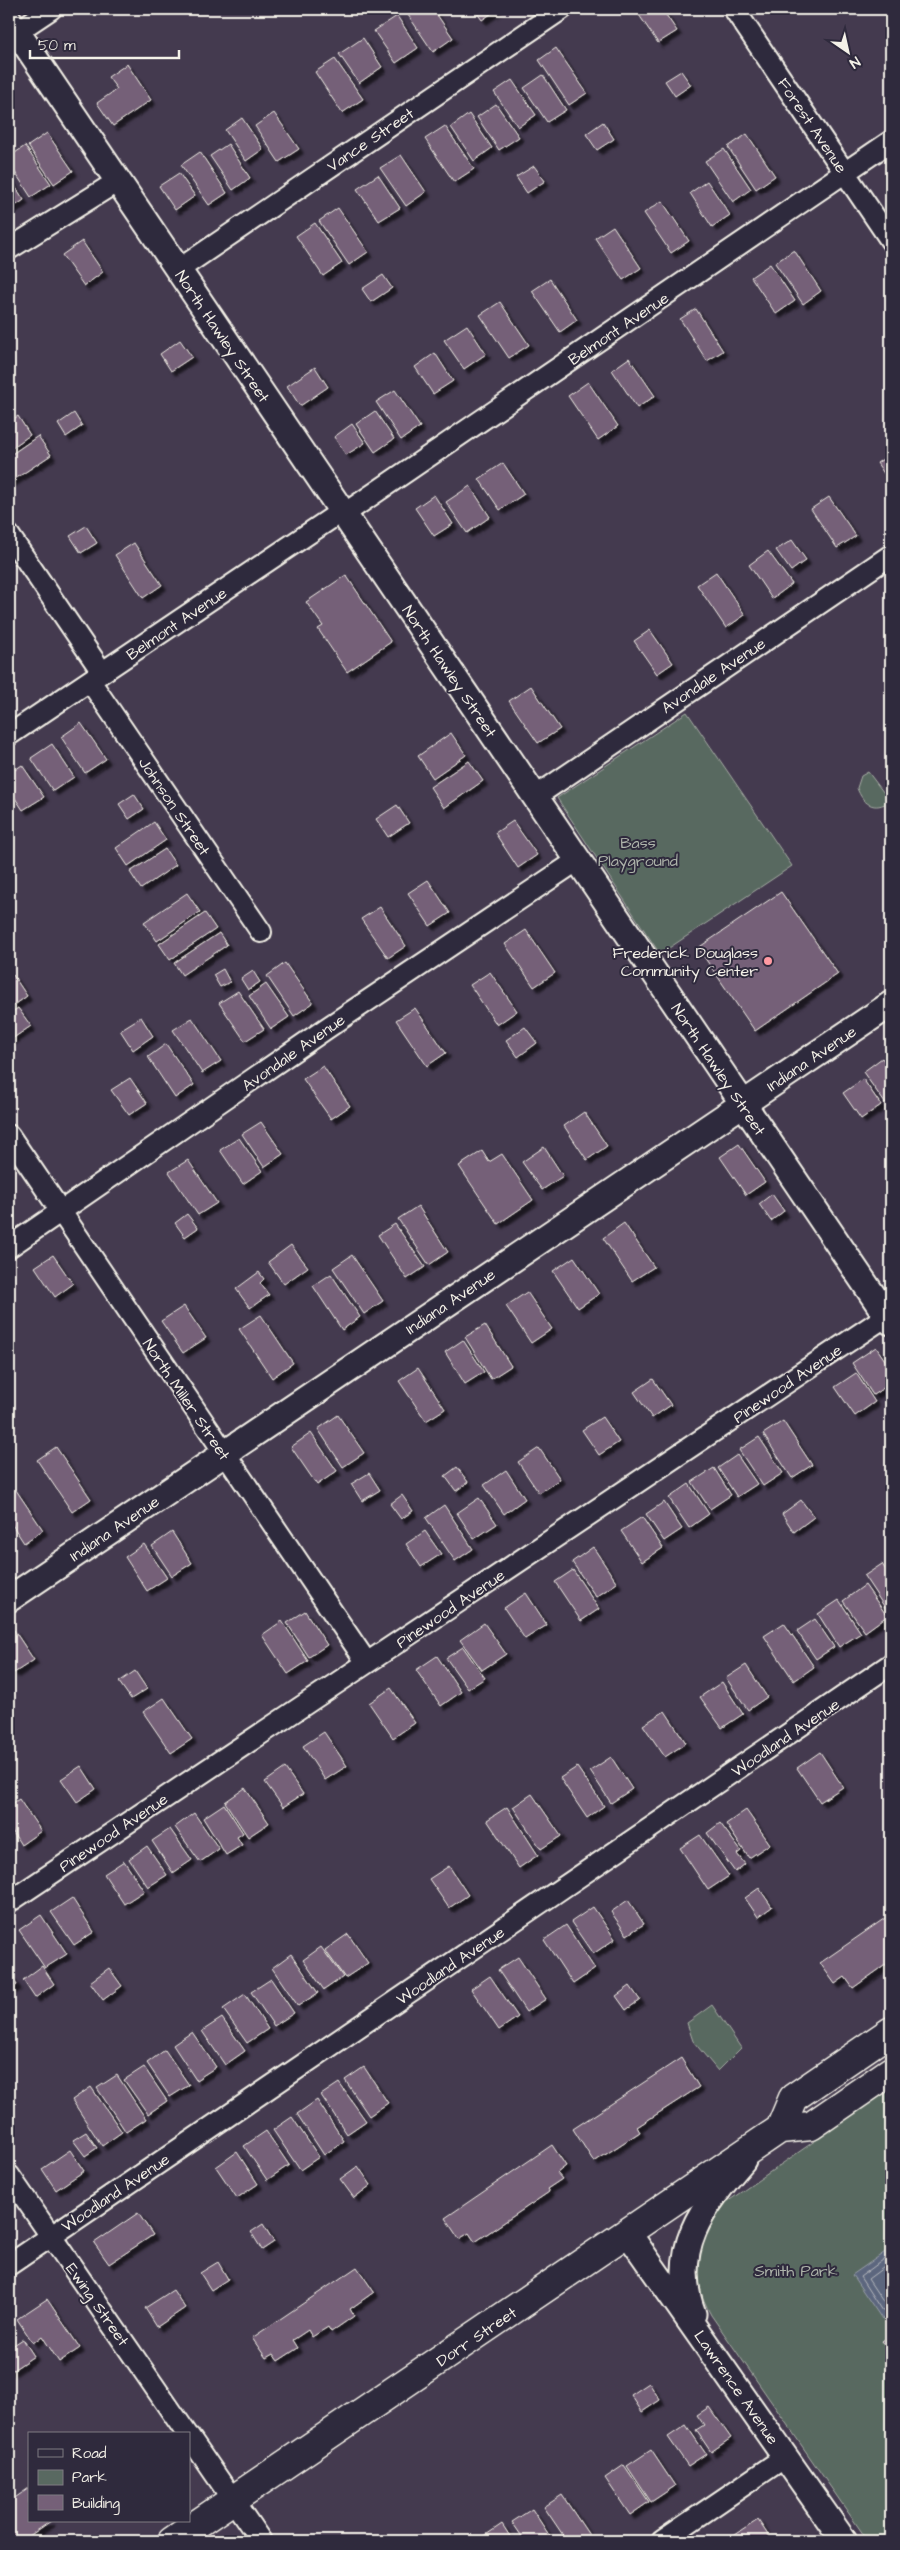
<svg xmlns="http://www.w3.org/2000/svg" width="900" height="2550" viewBox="0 0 900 2550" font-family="'Architects Daughter',sans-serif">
  <defs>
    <filter id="shadow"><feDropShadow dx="4.5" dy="4.5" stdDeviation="1" flood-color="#0009"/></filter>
  </defs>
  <rect width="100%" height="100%" fill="#443a4f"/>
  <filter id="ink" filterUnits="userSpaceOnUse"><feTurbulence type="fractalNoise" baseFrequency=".02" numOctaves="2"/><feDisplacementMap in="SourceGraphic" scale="10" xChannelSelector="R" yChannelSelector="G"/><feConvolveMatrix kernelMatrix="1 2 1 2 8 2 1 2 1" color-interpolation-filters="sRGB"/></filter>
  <g filter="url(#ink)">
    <path fill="#596961" stroke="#a6ada4" d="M 687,712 L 792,866 L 660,954 L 557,798 Z
      M 868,772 L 890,801 C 874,812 863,804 857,788 L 861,776 Z
      M 712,2005 L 741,2048 L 718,2071 L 693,2041 L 687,2023 Z
      M 891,2088 L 891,2541 L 868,2541 L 711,2315 C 689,2276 694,2238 724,2204 Z"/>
    <path fill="#5b667e" stroke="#989ea8" d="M 891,2248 L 891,2313 L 882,2319 L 852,2275 Z"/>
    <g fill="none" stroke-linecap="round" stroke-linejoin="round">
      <path stroke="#b7b9be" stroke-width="1" d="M 891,2254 L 860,2277 L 882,2311 L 891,2309
        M 891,2262 L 868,2279 L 884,2303 L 891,2303"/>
    </g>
    <path fill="#756078" stroke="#f4f1e8" filter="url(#shadow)" d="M 417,9 L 433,9 L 453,38 L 433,52 L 408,15 Z
      M 474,9 L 498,9 L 482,20 Z
      M 635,9 L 662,9 L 677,31 L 658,43 Z
      M 397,16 L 418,48 L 396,63 L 374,31 Z
      M 363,38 L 382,67 L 359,83 L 339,54 Z
      M 556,48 L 587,93 L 569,105 L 539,60 Z
      M 335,59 L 363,99 L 342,113 L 315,72 Z
      M 127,64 L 151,100 L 113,126 L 97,103 L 117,89 L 108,77 Z
      M 681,71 L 691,85 L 675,96 L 665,81 Z
      M 543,75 L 566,110 L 547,122 L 524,88 Z
      M 512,80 L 536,115 L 518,127 L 494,92 Z
      M 496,104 L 519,137 L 499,150 L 477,117 Z
      M 274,113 L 299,149 L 279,162 L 255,126 Z
      M 469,114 L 492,148 L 474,161 L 451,127 Z
      M 242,118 L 263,149 L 246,161 L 225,130 Z
      M 603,122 L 614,139 L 597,150 L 586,134 Z
      M 445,126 L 474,169 L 454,182 L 425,139 Z
      M 47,133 L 73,171 L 54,184 L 28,146 Z
      M 747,134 L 775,176 L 756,189 L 728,147 Z
      M 228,144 L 250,178 L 233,190 L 210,156 Z
      M 25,146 L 51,184 L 31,197 L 9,163 L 9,157 Z
      M 724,149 L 751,189 L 733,202 L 705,161 Z
      M 200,152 L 227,193 L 209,205 L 181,165 Z
      M 401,155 L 426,192 L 406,206 L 380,168 Z
      M 534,166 L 545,181 L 527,193 L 516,177 Z
      M 179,173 L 195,196 L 175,210 L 159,186 Z
      M 378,175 L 400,208 L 379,221 L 357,189 Z
      M 9,177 L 24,200 L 9,210 Z
      M 707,181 L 730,215 L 712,227 L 690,193 Z
      M 662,201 L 689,241 L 671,253 L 644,213 Z
      M 338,208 L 368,252 L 349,265 L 319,221 Z
      M 315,223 L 342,263 L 323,276 L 296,236 Z
      M 613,226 L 641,268 L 623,280 L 595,238 Z
      M 82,241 L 103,272 L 84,286 L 62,255 Z
      M 794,250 L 821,291 L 803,304 L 775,263 Z
      M 770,264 L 795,301 L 776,314 L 751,277 Z
      M 383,275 L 392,288 L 371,302 L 362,289 Z
      M 550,279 L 577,320 L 560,332 L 532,291 Z
      M 500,302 L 529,345 L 509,358 L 480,315 Z
      M 696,309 L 723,351 L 707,361 L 680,319 Z
      M 467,325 L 486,354 L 464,369 L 444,340 Z
      M 180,340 L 192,357 L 171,371 L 160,354 Z
      M 435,353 L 453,381 L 433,394 L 415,367 Z
      M 629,358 L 655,396 L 637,408 L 612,370 Z
      M 315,367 L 328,387 L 300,406 L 287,386 Z
      M 588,382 L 618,426 L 598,440 L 568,396 Z
      M 395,390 L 420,427 L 401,440 L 376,402 Z
      M 375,411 L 394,439 L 375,452 L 356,424 Z
      M 74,413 L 82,426 L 66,437 L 58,424 Z
      M 18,416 L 30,435 L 9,450 L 9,422 Z
      M 352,424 L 365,443 L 346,455 L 334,437 Z
      M 38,436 L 51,455 L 9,483 L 9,456 Z
      M 891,454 L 891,484 L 877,463 Z
      M 503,463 L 524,494 L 500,510 L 479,479 Z
      M 470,486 L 490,517 L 467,533 L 446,502 Z
      M 434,495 L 453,524 L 434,536 L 415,508 Z
      M 829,497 L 856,536 L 837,548 L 811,509 Z
      M 86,526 L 97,543 L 81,553 L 70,536 Z
      M 792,540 L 806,560 L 791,571 L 776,550 Z
      M 134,543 L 162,585 L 143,598 L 115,555 Z
      M 768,551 L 792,584 L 772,599 L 749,565 Z
      M 716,572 L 745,615 L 726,628 L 697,585 Z
      M 346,575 L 391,642 L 347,672 L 318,629 L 323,626 L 306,602 Z
      M 650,630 L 673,663 L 657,674 L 634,641 Z
      M 531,686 L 560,729 L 538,743 L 509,701 Z
      M 81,723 L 106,759 L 85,773 L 61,737 Z
      M 451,733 L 466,755 L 433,778 L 418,756 Z
      M 52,744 L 74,777 L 53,791 L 31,758 Z
      M 469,761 L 483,781 L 444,808 L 430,787 Z
      M 22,765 L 44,797 L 23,810 L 9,789 L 9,774 Z
      M 134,794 L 144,809 L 129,819 L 119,804 Z
      M 397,805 L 409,823 L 388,837 L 376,819 Z
      M 513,821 L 537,855 L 518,868 L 495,833 Z
      M 154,822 L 166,840 L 128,866 L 116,848 Z
      M 165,849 L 176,865 L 141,889 L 130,872 Z
      M 428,880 L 450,913 L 430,926 L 408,893 Z
      M 781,892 L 838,974 L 755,1031 L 698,948 Z
      M 187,893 L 200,912 L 157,941 L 144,922 Z
      M 380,907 L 406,946 L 388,958 L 361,919 Z
      M 205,913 L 216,929 L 170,960 L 159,944 Z
      M 526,930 L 555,973 L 534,987 L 505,944 Z
      M 219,933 L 227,945 L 182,975 L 174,963 Z
      M 285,963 L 313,1003 L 294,1016 L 267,976 Z
      M 223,969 L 230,982 L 220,987 L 213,975 Z
      M 253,971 L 260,982 L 248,990 L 241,979 Z
      M 490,972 L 517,1011 L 497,1025 L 470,985 Z
      M 13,975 L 27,996 L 9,1009 L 9,978 Z
      M 266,984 L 289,1017 L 271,1029 L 249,996 Z
      M 238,991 L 264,1029 L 245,1041 L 219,1003 Z
      M 18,1008 L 31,1026 L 9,1041 L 9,1014 Z
      M 415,1008 L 446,1053 L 427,1066 L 396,1020 Z
      M 141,1017 L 153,1036 L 133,1050 L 120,1030 Z
      M 192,1018 L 221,1061 L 202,1073 L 173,1030 Z
      M 525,1027 L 537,1043 L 518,1057 L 506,1040 Z
      M 166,1044 L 194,1085 L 175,1098 L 148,1057 Z
      M 882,1058 L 891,1071 L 891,1099 L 885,1103 L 863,1072 Z
      M 323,1066 L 350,1106 L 331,1119 L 303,1079 Z
      M 130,1078 L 147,1103 L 129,1115 L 111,1090 Z
      M 863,1079 L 881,1105 L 861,1119 L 843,1093 Z
      M 584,1112 L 607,1146 L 587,1160 L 564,1126 Z
      M 261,1122 L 283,1154 L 264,1167 L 242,1134 Z
      M 239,1138 L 262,1171 L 243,1184 L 220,1150 Z
      M 739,1144 L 765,1182 L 746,1195 L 720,1157 Z
      M 544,1147 L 563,1176 L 542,1190 L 522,1162 Z
      M 482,1151 L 489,1162 L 502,1154 L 533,1200 L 498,1224 L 459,1166 Z
      M 188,1160 L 217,1203 L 198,1215 L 169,1172 Z
      M 772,1194 L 784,1211 L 771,1221 L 759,1204 Z
      M 418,1206 L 448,1252 L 429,1265 L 398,1219 Z
      M 187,1214 L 198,1228 L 185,1237 L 175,1223 Z
      M 624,1223 L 654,1267 L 632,1281 L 603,1238 Z
      M 395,1224 L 425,1267 L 407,1279 L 378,1235 Z
      M 291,1245 L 308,1267 L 284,1284 L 268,1262 Z
      M 53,1255 L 73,1284 L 55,1297 L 35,1267 Z
      M 352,1255 L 383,1301 L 364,1314 L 333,1268 Z
      M 574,1257 L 599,1294 L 578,1308 L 553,1271 Z
      M 259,1272 L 264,1279 L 260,1283 L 269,1295 L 250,1308 L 236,1289 Z
      M 331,1274 L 360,1317 L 342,1330 L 313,1286 Z
      M 527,1292 L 552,1329 L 531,1343 L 506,1306 Z
      M 184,1306 L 206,1338 L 183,1353 L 161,1321 Z
      M 261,1315 L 293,1363 L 272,1378 L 239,1329 Z
      M 485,1325 L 511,1366 L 491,1379 L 465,1337 Z
      M 463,1340 L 484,1372 L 465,1384 L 445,1352 Z
      M 876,1347 L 891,1369 L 891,1383 L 873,1395 L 852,1363 Z
      M 418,1368 L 445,1409 L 426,1421 L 399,1381 Z
      M 856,1373 L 875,1402 L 855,1416 L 835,1387 Z
      M 653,1379 L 671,1405 L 652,1418 L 634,1392 Z
      M 338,1415 L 364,1453 L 343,1467 L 318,1429 Z
      M 602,1417 L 619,1442 L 599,1455 L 582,1430 Z
      M 783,1421 L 812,1465 L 792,1478 L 763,1434 Z
      M 311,1433 L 337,1471 L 317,1485 L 291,1447 Z
      M 759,1437 L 783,1473 L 763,1486 L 739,1450 Z
      M 56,1447 L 91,1499 L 72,1512 L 37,1460 Z
      M 539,1448 L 560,1479 L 539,1493 L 518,1462 Z
      M 737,1455 L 757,1484 L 737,1497 L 718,1468 Z
      M 457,1467 L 468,1482 L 456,1491 L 445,1476 Z
      M 714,1468 L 731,1495 L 710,1509 L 692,1482 Z
      M 506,1470 L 525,1499 L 504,1514 L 484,1485 Z
      M 369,1473 L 380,1490 L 362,1501 L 351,1484 Z
      M 689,1484 L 709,1514 L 689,1528 L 669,1498 Z
      M 16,1490 L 43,1530 L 24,1543 L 9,1520 L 9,1496 Z
      M 402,1495 L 413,1511 L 401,1519 L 390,1504 Z
      M 479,1498 L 497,1524 L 474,1539 L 457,1513 Z
      M 801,1500 L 814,1517 L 794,1532 L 782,1514 Z
      M 664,1502 L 682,1529 L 664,1541 L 646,1514 Z
      M 444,1505 L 473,1549 L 455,1561 L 426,1518 Z
      M 642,1517 L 663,1548 L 642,1562 L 621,1531 Z
      M 425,1531 L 441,1554 L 421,1567 L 406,1544 Z
      M 172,1532 L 192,1563 L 172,1576 L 152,1546 Z
      M 144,1544 L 167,1578 L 147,1591 L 125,1557 Z
      M 593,1547 L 617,1583 L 596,1597 L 572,1562 Z
      M 882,1564 L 891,1578 L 890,1615 L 864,1576 Z
      M 573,1570 L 599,1609 L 581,1621 L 555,1582 Z
      M 865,1585 L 887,1616 L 865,1632 L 843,1601 Z
      M 526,1593 L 547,1625 L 525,1639 L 504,1608 Z
      M 839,1600 L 861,1633 L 839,1647 L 818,1614 Z
      M 305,1611 L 327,1645 L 309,1657 L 287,1623 Z
      M 815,1619 L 834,1647 L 816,1659 L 797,1631 Z
      M 282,1621 L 308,1661 L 288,1674 L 262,1635 Z
      M 484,1623 L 506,1654 L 482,1670 L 460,1640 Z
      M 784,1623 L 814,1667 L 794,1681 L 764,1636 Z
      M 14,1630 L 34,1660 L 14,1673 L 9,1666 L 9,1633 Z
      M 463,1647 L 485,1678 L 468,1689 L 446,1658 Z
      M 437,1656 L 461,1692 L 441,1706 L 416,1670 Z
      M 746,1665 L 767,1697 L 748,1710 L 726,1678 Z
      M 135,1671 L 147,1689 L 131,1699 L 119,1682 Z
      M 722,1682 L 743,1714 L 722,1728 L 700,1697 Z
      M 391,1688 L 415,1723 L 393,1738 L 369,1703 Z
      M 164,1698 L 192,1739 L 171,1753 L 143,1712 Z
      M 665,1711 L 686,1743 L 665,1757 L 643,1725 Z
      M 324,1732 L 347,1766 L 325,1780 L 303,1746 Z
      M 820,1752 L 843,1787 L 820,1802 L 797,1768 Z
      M 611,1757 L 632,1789 L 611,1803 L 590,1771 Z
      M 81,1766 L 96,1789 L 77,1802 L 61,1779 Z
      M 577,1767 L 604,1806 L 587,1818 L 560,1778 Z
      M 285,1768 L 303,1794 L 283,1807 L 265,1782 Z
      M 245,1788 L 269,1823 L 248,1837 L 225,1802 Z
      M 532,1794 L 561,1836 L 541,1849 L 513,1807 Z
      M 19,1799 L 41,1831 L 21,1845 L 9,1826 L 9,1806 Z
      M 224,1804 L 243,1833 L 237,1837 L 242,1845 L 226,1855 L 203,1818 Z
      M 507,1807 L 538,1855 L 519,1868 L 487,1820 Z
      M 746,1810 L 770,1844 L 749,1858 L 726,1824 Z
      M 194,1813 L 219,1849 L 200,1862 L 175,1827 Z
      M 720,1823 L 741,1851 L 737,1854 L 745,1864 L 735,1872 L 707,1833 Z
      M 170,1829 L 192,1860 L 173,1873 L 152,1841 Z
      M 700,1835 L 729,1876 L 708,1890 L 680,1848 Z
      M 147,1846 L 167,1875 L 148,1887 L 129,1859 Z
      M 124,1861 L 144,1891 L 124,1904 L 104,1874 Z
      M 449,1866 L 468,1895 L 449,1908 L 429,1879 Z
      M 759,1888 L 772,1907 L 758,1917 L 745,1898 Z
      M 72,1898 L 94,1932 L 74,1945 L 51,1912 Z
      M 628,1900 L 644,1924 L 627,1935 L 611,1912 Z
      M 593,1907 L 615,1939 L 593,1954 L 571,1922 Z
      M 891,1914 L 891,1961 L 853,1988 L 845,1977 L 835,1984 L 820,1963 Z
      M 41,1915 L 67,1954 L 45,1968 L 19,1930 Z
      M 566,1925 L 595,1969 L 573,1984 L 544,1940 Z
      M 348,1934 L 368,1963 L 345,1978 L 325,1950 Z
      M 321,1947 L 343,1977 L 324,1990 L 303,1960 Z
      M 291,1954 L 318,1993 L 298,2006 L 272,1968 Z
      M 518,1957 L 546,1999 L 526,2012 L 498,1970 Z
      M 42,1966 L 54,1984 L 35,1998 L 23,1980 Z
      M 109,1968 L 122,1986 L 103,2000 L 90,1982 Z
      M 9,1974 L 17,1985 L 9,1991 Z
      M 490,1976 L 518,2017 L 499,2030 L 471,1989 Z
      M 271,1979 L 294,2013 L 274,2026 L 251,1992 Z
      M 630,1986 L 640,2000 L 626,2010 L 616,1996 Z
      M 245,1994 L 268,2029 L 247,2043 L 223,2009 Z
      M 222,2018 L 245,2051 L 225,2065 L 202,2031 Z
      M 192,2032 L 216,2067 L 196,2080 L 173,2045 Z
      M 165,2050 L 189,2085 L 170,2097 L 147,2063 Z
      M 681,2058 L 699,2087 L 637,2127 L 640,2132 L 594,2162 L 573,2129 Z
      M 144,2067 L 167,2101 L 148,2114 L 124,2080 Z
      M 364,2067 L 388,2103 L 369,2116 L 345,2080 Z
      M 117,2075 L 146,2119 L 126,2132 L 97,2088 Z
      M 339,2083 L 366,2121 L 347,2134 L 321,2095 Z
      M 91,2087 L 122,2132 L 102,2146 L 72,2100 Z
      M 317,2100 L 344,2141 L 324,2155 L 297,2114 Z
      M 292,2117 L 319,2157 L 300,2170 L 273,2130 Z
      M 266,2131 L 289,2165 L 267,2180 L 244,2146 Z
      M 86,2132 L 97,2148 L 85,2156 L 73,2140 Z
      M 552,2145 L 566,2166 L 557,2173 L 562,2179 L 547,2189 L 549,2192 L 475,2242 L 469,2233 L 459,2239 L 445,2218 Z
      M 70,2150 L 84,2171 L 56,2190 L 42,2169 Z
      M 237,2152 L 258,2184 L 237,2198 L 216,2167 Z
      M 358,2166 L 371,2185 L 354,2198 L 340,2179 Z
      M 138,2213 L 153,2235 L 109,2264 L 94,2243 Z
      M 263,2224 L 274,2242 L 262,2250 L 251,2232 Z
      M 218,2262 L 228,2279 L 211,2290 L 200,2273 Z
      M 357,2267 L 374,2292 L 350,2309 L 354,2316 L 331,2332 L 328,2327 L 312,2337 L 308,2330 L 293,2340 L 298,2348 L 278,2361 L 273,2354 L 266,2358 L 252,2338 Z
      M 173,2290 L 185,2308 L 157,2327 L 145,2308 Z
      M 47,2299 L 80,2348 L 59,2362 L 42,2336 L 33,2343 L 17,2319 Z
      M 891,2335 L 891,2353 L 882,2341 Z
      M 23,2339 L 34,2356 L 10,2372 L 9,2348 Z
      M 649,2383 L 660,2400 L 642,2412 L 631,2395 Z
      M 709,2407 L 731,2438 L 711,2452 L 696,2430 L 704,2425 L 697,2415 Z
      M 686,2425 L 706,2454 L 688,2466 L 668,2437 Z
      M 651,2450 L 675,2486 L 651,2502 L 627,2466 Z
      M 624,2465 L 649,2502 L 630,2515 L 605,2478 Z
      M 29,2488 L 29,2521 L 51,2521 L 22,2541 L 9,2541 L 9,2502 Z
      M 562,2495 L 591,2538 L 586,2541 L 567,2541 L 544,2507 Z
      M 532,2509 L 553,2541 L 525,2541 L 512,2522 Z
      M 758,2520 L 772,2541 L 734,2541 L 732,2537 Z
      M 502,2524 L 513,2541 L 477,2541 Z"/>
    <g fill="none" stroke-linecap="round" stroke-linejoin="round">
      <defs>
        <path id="minor" d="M 734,9 L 891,241
          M 9,37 L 51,9
          M 9,249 L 118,181
          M 178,270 L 562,9
          M 344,514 L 891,141
          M 9,535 L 102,672
          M 90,681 L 261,932
          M 9,735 L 342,511
          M 535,797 L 891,555
          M 9,1135 L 367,1663
          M 9,1247 L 327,1028 L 578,860
          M 9,1902 L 891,1313
          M 9,2175 L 187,2434
          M 9,2265 L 891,1664
          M 189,2436 L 261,2541
          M 662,2541 L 785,2457"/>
        <path id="tertiary" d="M 9,20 L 891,1322
          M 9,1599 L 891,1004
          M 628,2233 L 844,2541
          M 693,2314 C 669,2250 702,2207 743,2160"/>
        <path id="secondary" d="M 780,2129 L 793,2098 L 891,2031
          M 172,2541 L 780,2129 L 811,2126 L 891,2071"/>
      </defs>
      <use href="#minor" stroke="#f4f1e8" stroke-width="24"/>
      <use href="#tertiary" stroke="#f4f1e8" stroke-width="29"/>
      <use href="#secondary" stroke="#f4f1e8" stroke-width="31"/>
      <use href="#minor" stroke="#2f2a3d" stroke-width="20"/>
      <use href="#tertiary" stroke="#2f2a3d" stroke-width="25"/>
      <use href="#secondary" stroke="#2f2a3d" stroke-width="28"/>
    </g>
  </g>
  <circle fill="#ff9aa2" stroke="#2f2a3d" stroke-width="2" cx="768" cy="961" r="5"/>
  <g text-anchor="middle" stroke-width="4" stroke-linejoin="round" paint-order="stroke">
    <g font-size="16" fill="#f4f1e8" stroke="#2f2a3d">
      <text transform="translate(813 125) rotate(56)" y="6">Forest Avenue</text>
      <text transform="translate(370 139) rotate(-34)" y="6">Vance Street</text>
      <text transform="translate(618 328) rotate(-34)" y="6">Belmont Avenue</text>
      <text transform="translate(223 336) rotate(56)" y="6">North Hawley Street</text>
      <text transform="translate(176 623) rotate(-34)" y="6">Belmont Avenue</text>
      <text transform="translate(450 671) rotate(56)" y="6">North Hawley Street</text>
      <text transform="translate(713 675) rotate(-34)" y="6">Avondale Avenue</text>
      <text transform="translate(175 806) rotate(56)" y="6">Johnson Street</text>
      <text transform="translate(293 1052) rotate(-35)" y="6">Avondale Avenue</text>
      <text transform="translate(811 1058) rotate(-34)" y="6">Indiana Avenue</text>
      <text transform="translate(719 1069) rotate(56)" y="6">North Hawley Street</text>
      <text transform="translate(450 1301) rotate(-34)" y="6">Indiana Avenue</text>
      <text transform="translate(787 1383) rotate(-34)" y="6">Pinewood Avenue</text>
      <text transform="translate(187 1399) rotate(56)" y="6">North Miller Street</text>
      <text transform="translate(114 1528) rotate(-34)" y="6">Indiana Avenue</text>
      <text transform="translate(450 1608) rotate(-34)" y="6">Pinewood Avenue</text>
      <text transform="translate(785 1737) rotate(-34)" y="6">Woodland Avenue</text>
      <text transform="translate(113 1832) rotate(-34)" y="6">Pinewood Avenue</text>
      <text transform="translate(450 1965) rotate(-34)" y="6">Woodland Avenue</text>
      <text transform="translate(115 2192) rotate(-34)" y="6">Woodland Avenue</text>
      <text transform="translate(98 2304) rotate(55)" y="6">Ewing Street</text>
      <text transform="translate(476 2336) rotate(-34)" y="6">Dorr Street</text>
      <text transform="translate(737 2387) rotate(55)" y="6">Lawrence Avenue</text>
    </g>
    <g font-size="16" fill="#aeb4ab" stroke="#2f2a3d">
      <text x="638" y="848">Bass<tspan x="638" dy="18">Playground</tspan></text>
      <text x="796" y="2276">Smith Park</text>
    </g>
    <g font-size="16" fill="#f4f1e8" stroke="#2f2a3d" text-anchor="end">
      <text x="758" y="958">Frederick Douglass<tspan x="758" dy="18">Community Center</tspan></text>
    </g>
  </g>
  <rect width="900" height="2550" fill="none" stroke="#2f2a3d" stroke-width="30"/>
  <rect x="15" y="15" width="870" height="2520" fill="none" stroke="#f4f1e8" stroke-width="2" filter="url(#ink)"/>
  <rect x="28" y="2432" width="162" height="90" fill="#2f2a3d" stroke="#7e7a81"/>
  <rect x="38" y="2449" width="25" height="8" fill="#2f2a3d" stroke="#7e7a81"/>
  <text x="72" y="2458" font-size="15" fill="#f4f1e8">Road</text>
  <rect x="38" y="2470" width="25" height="15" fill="#596961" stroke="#7e7a81"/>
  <text x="72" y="2482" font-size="15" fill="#f4f1e8">Park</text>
  <rect x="38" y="2495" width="25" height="15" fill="#756078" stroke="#7e7a81"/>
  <text x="72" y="2508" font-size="15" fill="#f4f1e8">Building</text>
  <g transform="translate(848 52) rotate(146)" stroke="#2f2a3d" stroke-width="4" paint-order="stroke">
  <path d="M0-4L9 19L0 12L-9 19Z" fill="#f4f1e8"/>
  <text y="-8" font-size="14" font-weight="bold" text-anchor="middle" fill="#f4f1e8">N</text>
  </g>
  <path d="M30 50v8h149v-8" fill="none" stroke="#f4f1e8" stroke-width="2.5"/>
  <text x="38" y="50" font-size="15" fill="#f4f1e8" stroke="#2f2a3d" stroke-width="4" paint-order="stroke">50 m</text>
</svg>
